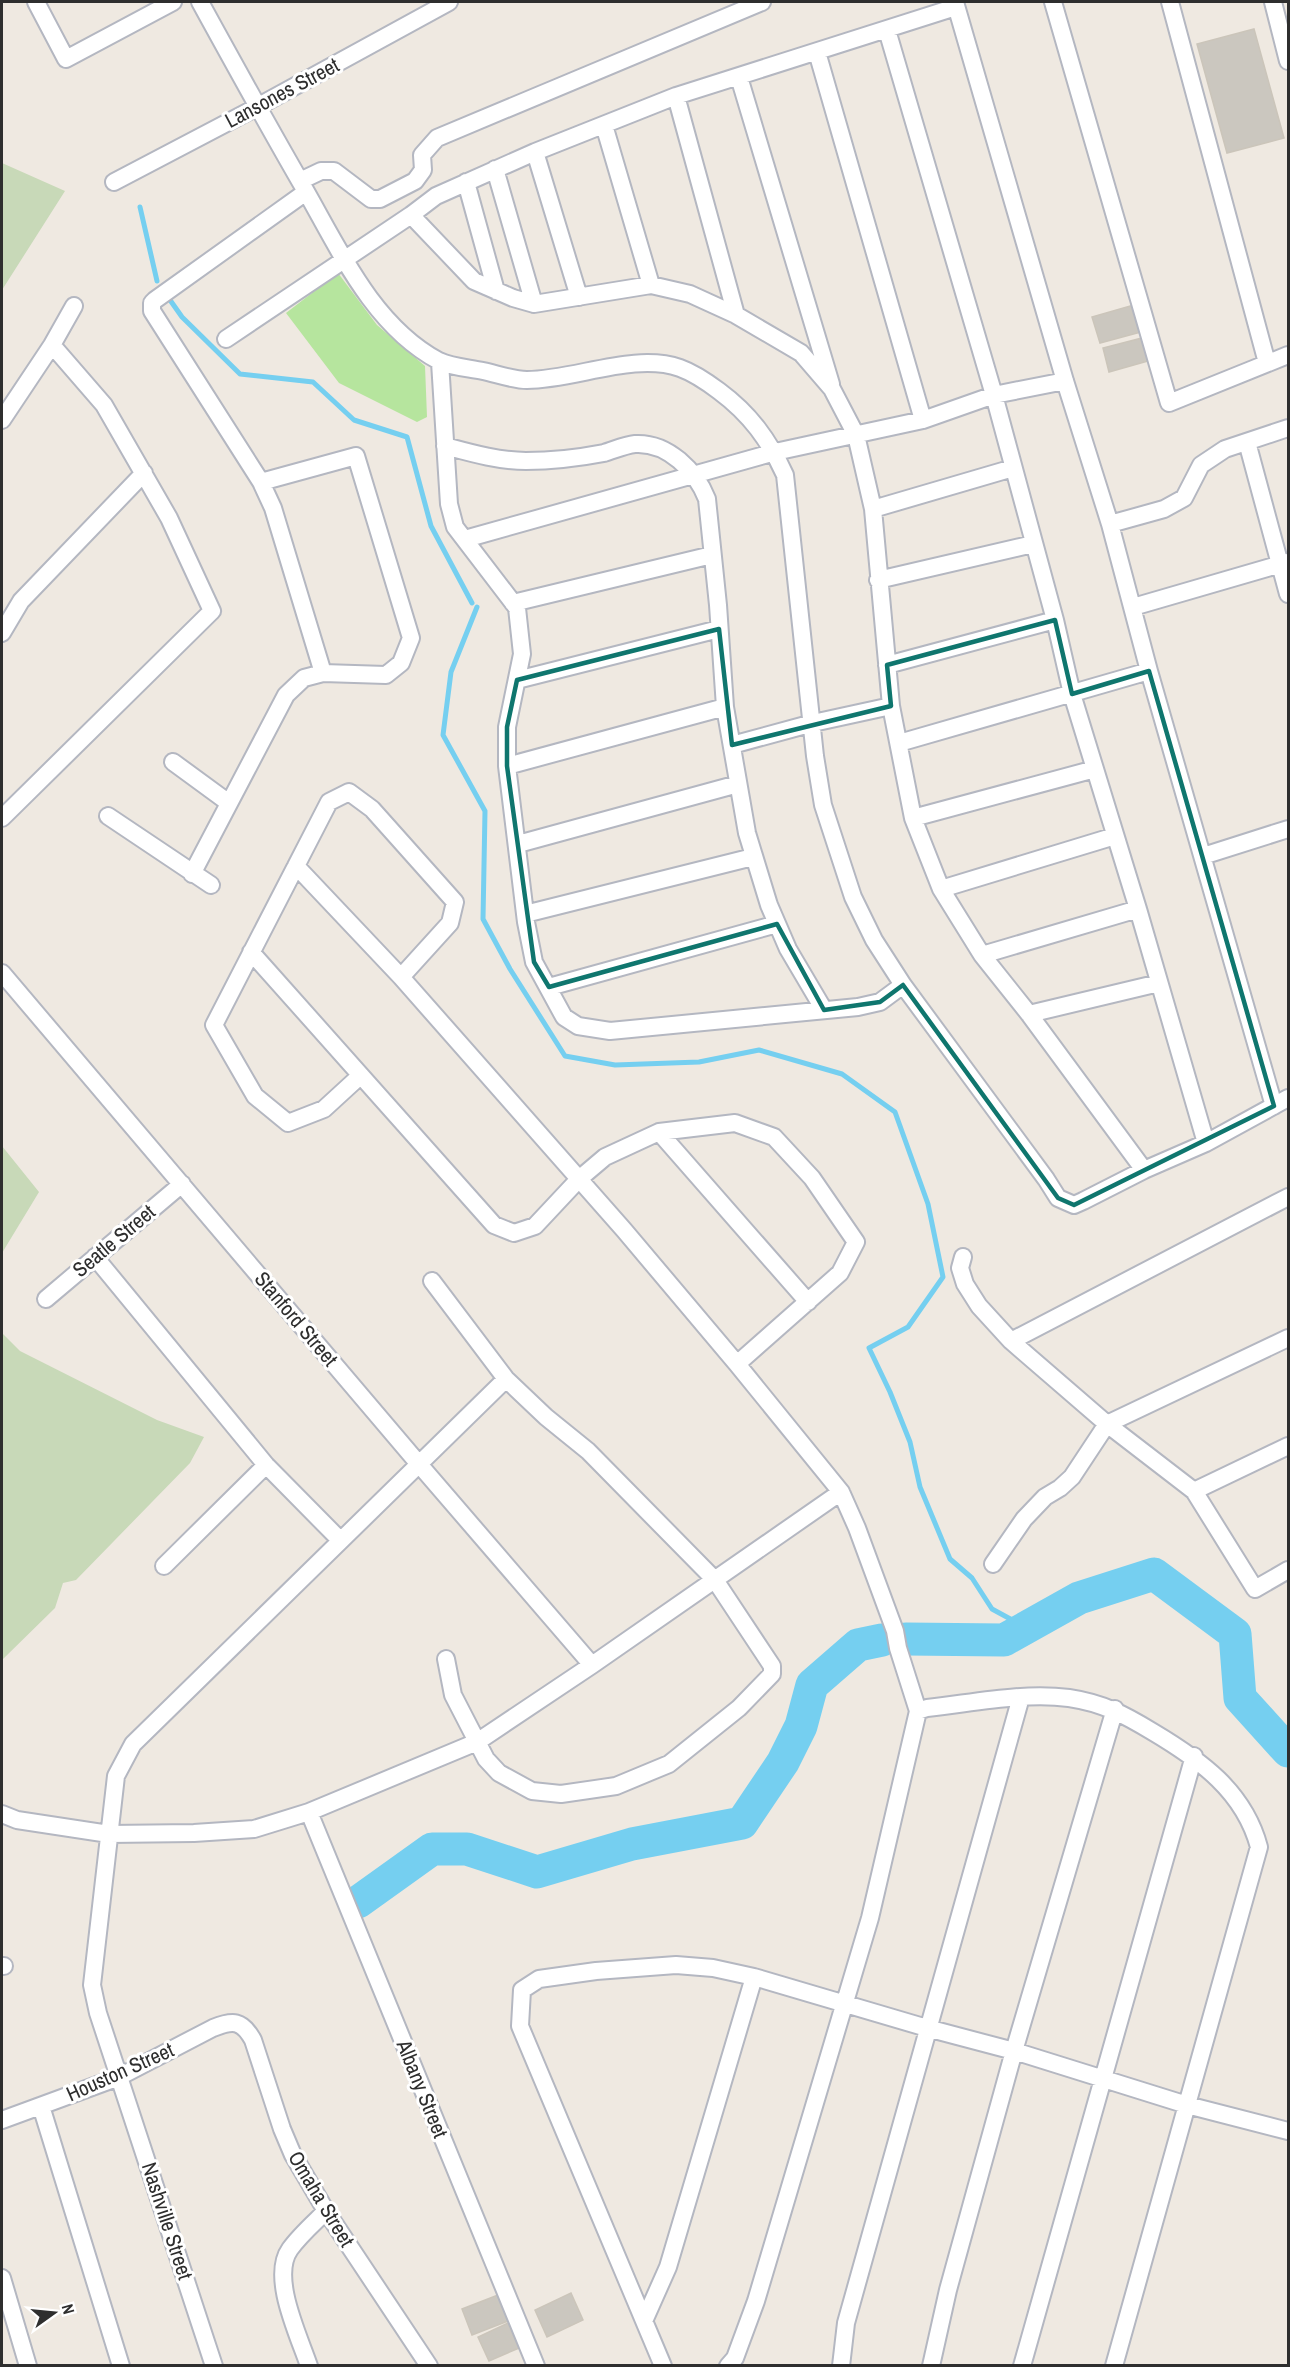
<svg xmlns="http://www.w3.org/2000/svg" width="1290" height="2367" viewBox="0 0 1290 2367" font-family="'Archivo Narrow',sans-serif">
  <rect width="100%" height="100%" fill="#efe9e1"/>
  <path fill="#b6e59e" d="M 338,273 L 377,325 L 425,366 L 427,417 L 417,422 L 339,383 L 286,313 Z"/>
  <path fill="#c8d9b8" d="M 2,163 L 65,191 L 2,290 Z
    M 2,1146 L 39,1192 L 2,1253 Z
    M 2,1333 L 20,1351 L 157,1420 L 204,1437 L 190,1463 L 76,1580 L 63,1583 L 55,1608 L 2,1660 Z"/>
  <g fill="none" stroke-linecap="round" stroke-linejoin="round">
    <path stroke="#75cff0" stroke-width="5" d="M 140,207 L 157,281
      M 170,300 L 182,317 L 240,374 L 313,382 L 354,420 L 407,437 L 431,526 L 472,603
      M 477,607 L 451,672 L 443,735 L 485,811 L 483,919 L 510,969 L 565,1056 L 615,1065 L 699,1062 L 759,1050 L 842,1074 L 895,1112 L 928,1204 L 943,1277 L 908,1327 L 869,1348 L 890,1392 L 910,1442 L 920,1487 L 950,1559 L 972,1578 L 992,1609 L 1025,1627"/>
    <path stroke="#75cff0" stroke-width="33" d="M 906,1639 L 1004,1640 L 1079,1598 L 1154,1574 L 1235,1634 L 1240,1698 L 1288,1751
      M 358,1902 L 432,1849 L 467,1849 L 537,1872 L 632,1844 L 742,1823 L 783,1762 L 801,1726 L 812,1685 L 858,1645 L 882,1640"/>
  </g>
  <path fill="#cbc7bf" stroke="#cbc5ba" stroke-width="1.5" d="M 1254,29 L 1284,138 L 1227,153 L 1197,44 Z
    M 1134,305 L 1141,332 L 1100,343 L 1092,317 Z
    M 1142,338 L 1148,361 L 1109,372 L 1103,348 Z
    M 571,2293 L 583,2320 L 547,2337 L 535,2310 Z
    M 498,2295 L 508,2321 L 472,2335 L 462,2309 Z
    M 508,2323 L 519,2348 L 489,2361 L 478,2337 Z"/>
  <g fill="none" stroke-linecap="round" stroke-linejoin="round">
    <defs>
      <path id="street" d="M 36,2 L 66,59 L 173,2
        M 200,2 C 234,64 268,126 304,188 C 339,249 373,326 439,361 C 451,367 469,368 483,371 C 497,374 513,380 527,380 C 575,380 634,352 680,368 C 694,373 707,382 719,391 C 750,414 769,440 785,475 L 815,756 L 823,805 L 853,897 L 874,940 L 903,985 L 1046,1179 L 1058,1198 L 1074,1205 L 1083,1201 L 1144,1170 L 1206,1143 L 1288,1098
        M 955,2 L 1065,381 L 1110,524 L 1149,671 L 1274,1106
        M 1053,2 L 1169,403 L 1288,355
        M 1170,2 L 1267,363
        M 1273,2 L 1288,61
        M 887,30 L 994,395 L 1055,620 L 1072,694 L 1138,909 L 1206,1143
        M 817,52 L 923,420
        M 739,77 L 831,384
        M 676,96 L 736,315
        M 604,125 L 651,285
        M 535,152 L 579,297
        M 495,169 L 534,304
        M 300,181 L 321,171 L 334,171 L 371,199 L 380,199 L 415,181 L 423,170 L 422,155 L 437,138 L 762,2
        M 114,182 L 257,107 L 449,2
        M 466,182 L 496,291
        M 306,192 L 155,300 L 152,303 L 152,311 L 261,482 L 273,508 L 323,673
        M 411,215 L 474,281 L 513,298 L 534,304 L 651,285 L 690,294 L 736,315 L 801,353 L 832,389 L 856,435 L 873,509 L 891,706 L 913,818 L 941,889 L 982,955
        M 226,339 L 411,215 L 436,196 L 535,152 L 676,96 L 956,7
        M 440,362 L 449,504 L 455,527 L 517,608 L 522,654 L 507,727 L 507,766 L 526,922 L 534,962 L 564,1017 L 578,1026 L 610,1031 L 858,1007 L 880,1002 L 903,985
        M 2,420 L 52,345 L 74,306
        M 1247,442 L 1288,594
        M 445,446 C 471,453 499,461 526,461 C 552,461 578,458 604,453 C 614,450 625,445 635,444 C 668,442 696,471 707,499 L 718,605 L 725,707 L 747,833 L 769,905 L 788,949 L 824,1010
        M 873,509 L 1013,468
        M 1110,524 L 1164,509 L 1184,498 L 1201,465 L 1225,449 L 1288,428
        M 465,539 L 775,452 L 923,420 L 994,395 L 1065,381
        M 878,580 L 1033,544
        M 513,603 L 712,555
        M 1133,607 L 1288,562
        M 2,633 L 21,601 L 144,473
        M 887,665 L 1055,620
        M 517,680 L 719,629
        M 899,743 L 1149,671
        M 732,745 L 813,723 L 891,706
        M 173,762 L 229,803
        M 507,766 L 725,707
        M 108,816 L 211,885
        M 2,818 L 212,611 L 169,518 L 104,405 L 52,345
        M 913,818 L 1095,769
        M 518,844 L 738,784
        M 1203,856 L 1288,829
        M 296,866 L 401,977 L 624,1230 L 737,1364 L 841,1492 L 857,1528 L 895,1631 L 898,1648 L 918,1711
        M 192,874 L 286,695 L 304,678 L 323,673 L 386,675 L 401,663 L 411,638 L 356,456 L 261,482
        M 941,889 L 1115,836
        M 1138,909 L 982,955 L 1029,1014 L 1144,1170
        M 525,914 L 753,857
        M 251,952 L 494,1225 L 514,1233 L 535,1226 L 579,1179 L 605,1157 L 659,1132 L 735,1123 L 774,1137 L 812,1178 L 856,1242 L 840,1273 L 737,1364
        M 2,973 L 418,1463 L 592,1665
        M 549,987 L 777,924
        M 1029,1014 L 1159,983
        M 360,1076 L 324,1109 L 288,1123 L 255,1096 L 214,1025 L 329,802 L 349,792 L 372,809 L 455,902 L 450,923 L 401,977
        M 659,1132 L 808,1302
        M 95,1257 L 266,1465 L 340,1540
        M 963,1257 L 960,1268 L 965,1284 L 979,1306 L 1011,1341 L 1107,1424 L 1194,1491 L 1255,1589 L 1288,1570
        M 432,1281 L 506,1379 L 546,1417 L 588,1451 L 715,1580 L 772,1666 L 772,1674 L 739,1708 L 669,1764 L 616,1786 L 561,1794 L 532,1791 L 499,1773 L 486,1759 L 453,1695 L 446,1659
        M 46,1299 L 182,1184
        M 1011,1341 L 1288,1197
        M 1194,1491 L 1288,1446
        M 993,1564 L 1024,1519 L 1045,1497 L 1060,1488 L 1072,1477 L 1107,1424 L 1288,1338
        M 164,1566 L 266,1465
        M 309,1812 L 536,2366
        M 2,1814 L 17,1820 L 109,1834 L 194,1833 L 254,1829 L 309,1812 L 477,1742 L 592,1665 L 841,1492
        M 2,1966 L 4,1966
        M 41,2106 L 121,2366
        M 2,2120 L 119,2077 L 213,2028 C 233,2020 242,2020 253,2040 L 282,2129 L 293,2155 L 326,2211 L 429,2366
        M 2,2278 L 28,2366
        M 644,2321 L 668,2267 L 754,1977
        M 214,2366 L 98,2013 L 92,1985 L 116,1776 L 133,1744 L 506,1379
        M 309,2366 C 299,2336 270,2277 290,2249 C 300,2235 314,2223 326,2211
        M 663,2366 L 520,2026 L 522,1990 L 539,1979 L 596,1971 L 676,1965 L 713,1968 L 754,1977 L 927,2028 L 1014,2051 L 1187,2105 L 1288,2131
        M 728,2366 L 735,2358 L 756,2301 L 870,1918 L 918,1711 L 927,1708 C 973,1703 1023,1692 1069,1698 C 1103,1703 1125,1715 1153,1732 C 1200,1760 1244,1791 1259,1847 L 1114,2366
        M 841,2366 L 846,2323 L 1021,1697
        M 931,2366 L 948,2290 L 1014,2051 L 1115,1709
        M 1022,2366 L 1194,1756"/>
    </defs>
    <use href="#street" stroke="#b4b7c1" stroke-width="20"/>
    <use href="#street" stroke="#fff" stroke-width="16"/>
  </g>
  <path fill="none" stroke="#0f766e" stroke-width="4.5" stroke-linejoin="round" d="M 1055,620 L 1072,694 L 1149,671 L 1274,1106 L 1074,1205 L 1058,1198 L 903,985 L 880,1002 L 824,1010 L 777,924 L 549,987 L 534,962 L 507,766 L 507,727 L 517,680 L 719,629 L 732,745 L 891,706 L 887,665 Z"/>
  <g text-anchor="middle" stroke-width="6" stroke-linejoin="round" paint-order="stroke">
    <g font-size="21" fill="#2e2e2e" stroke="#fff">
      <text transform="translate(282 93) rotate(-28)" y="7">Lansones Street</text>
      <text transform="translate(114 1241) rotate(-40)" y="7">Seatle Street</text>
      <text transform="translate(296 1319) rotate(50)" y="7">Stanford Street</text>
      <text transform="translate(120 2072) rotate(-24)" y="7">Houston Street</text>
      <text transform="translate(422 2089) rotate(68)" y="7">Albany Street</text>
      <text transform="translate(321 2199) rotate(59)" y="7">Omaha Street</text>
      <text transform="translate(167 2221) rotate(72)" y="7">Nashville Street</text>
    </g>
  </g>
  <rect width="1290" height="2367" fill="none" stroke="#2e2e2e" stroke-width="6"/>
  <g transform="translate(54 2313) rotate(75)" stroke="#ffffff" stroke-width="4.5" paint-order="stroke">
  <path d="M0-4.5L10 22L0 15L-10 22Z" fill="#2e2e2e"/>
  <text y="-9" font-size="16" font-weight="bold" text-anchor="middle" fill="#2e2e2e">N</text>
  </g>
</svg>
